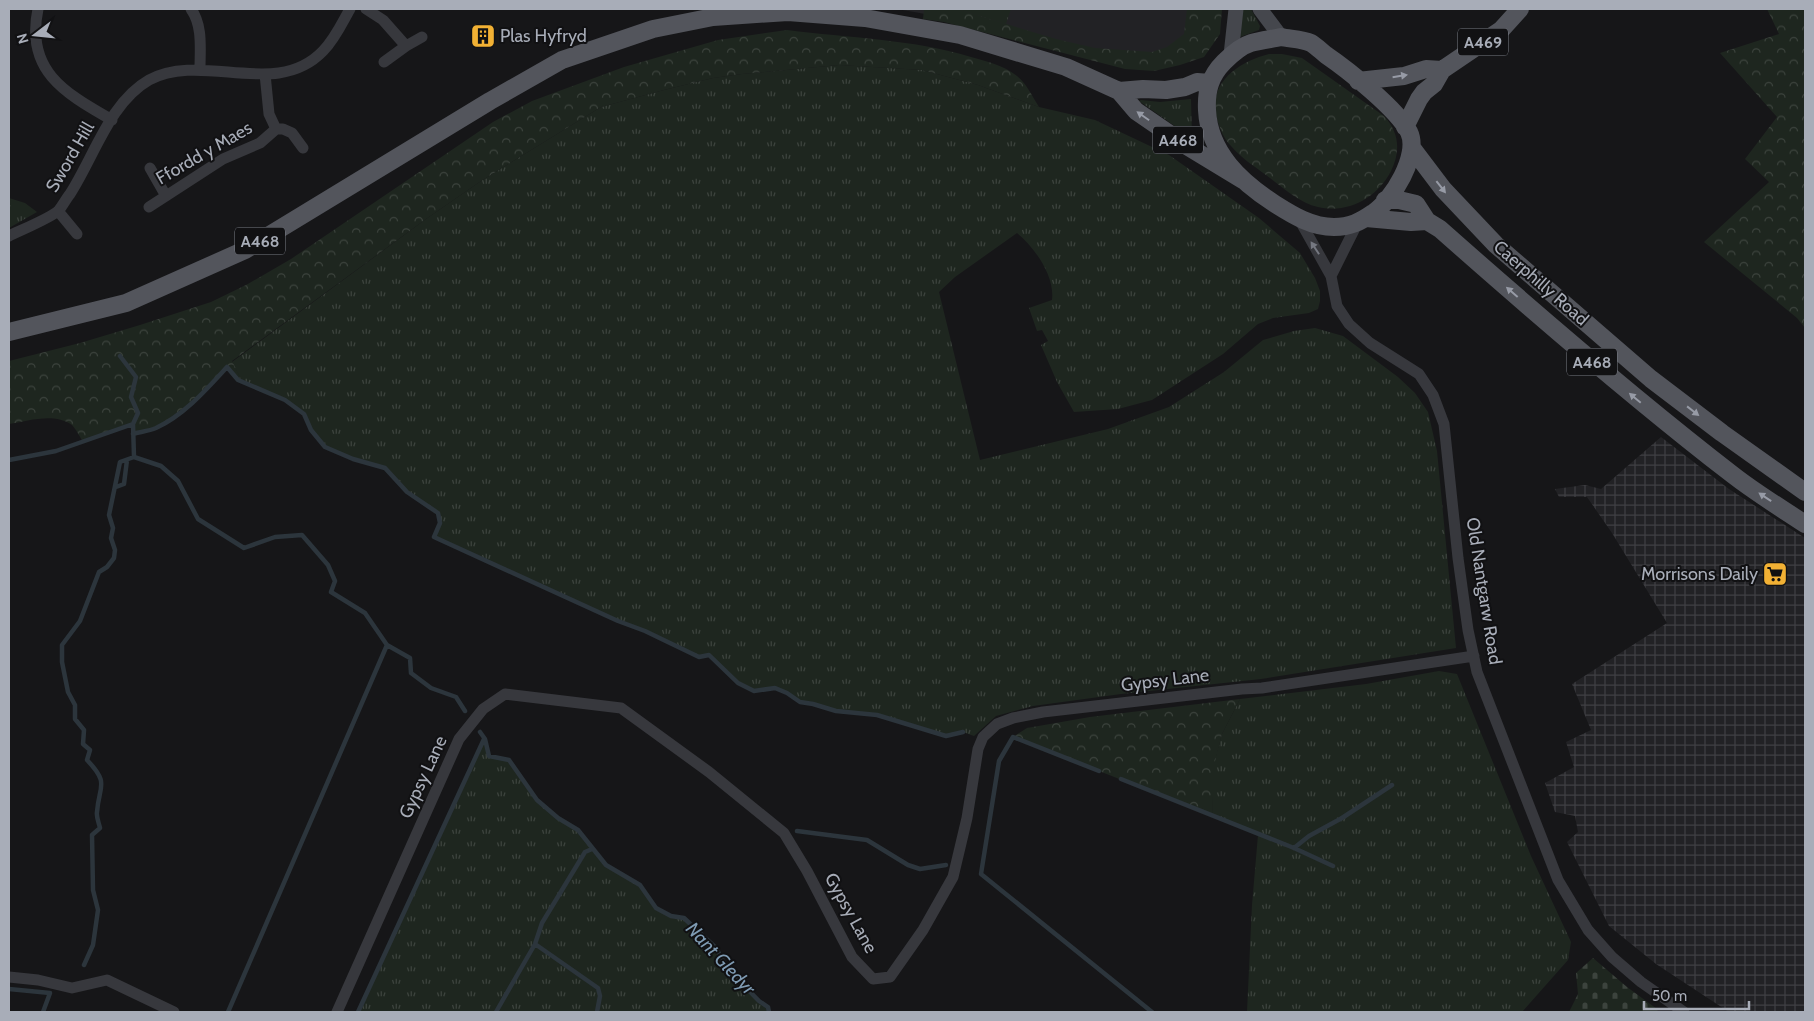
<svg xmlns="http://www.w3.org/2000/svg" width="1814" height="1021" viewBox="0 0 1814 1021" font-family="Cabin,sans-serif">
  <defs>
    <pattern id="industrial-grid" width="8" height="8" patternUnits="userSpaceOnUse" patternTransform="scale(1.25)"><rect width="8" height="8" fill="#222225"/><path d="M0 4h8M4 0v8" fill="none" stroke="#3f3f43"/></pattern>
    <pattern id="grass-tufts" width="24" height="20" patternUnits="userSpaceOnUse" patternTransform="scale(1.25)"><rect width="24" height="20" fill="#1e261f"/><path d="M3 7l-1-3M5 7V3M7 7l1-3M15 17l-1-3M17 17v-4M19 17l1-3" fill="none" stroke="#3c433d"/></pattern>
    <pattern id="forest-crowns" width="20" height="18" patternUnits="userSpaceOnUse" patternTransform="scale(1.25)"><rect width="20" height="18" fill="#1e261f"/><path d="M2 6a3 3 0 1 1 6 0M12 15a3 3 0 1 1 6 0" fill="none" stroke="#3c433d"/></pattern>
    <pattern id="cemetery-stones" width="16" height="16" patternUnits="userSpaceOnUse" patternTransform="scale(1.25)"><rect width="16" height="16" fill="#1e261f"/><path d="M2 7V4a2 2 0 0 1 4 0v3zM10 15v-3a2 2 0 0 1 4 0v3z" fill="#3c433d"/></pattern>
  </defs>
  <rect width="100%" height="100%" fill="#161618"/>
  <path fill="#222225" d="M 897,9 L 1219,9 L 1216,32 L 1139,63 L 942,17 Z"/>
  <path fill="url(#industrial-grid)" d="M 1661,437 L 1729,489 L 1805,538 L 1805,1012 L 1729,1012 L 1656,964 L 1609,926 L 1567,842 L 1578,832 L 1575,816 L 1555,812 L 1545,783 L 1574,767 L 1566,742 L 1591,730 L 1572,684 L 1667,623 L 1612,533 L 1587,497 L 1559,497 L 1555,489 L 1585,485 L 1601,489 Z"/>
  <path fill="url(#grass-tufts)" d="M 957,9 L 1011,9 L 1006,24 Z
    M 1241,9 L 1251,9 L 1260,26 L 1259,30 L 1240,37 Z
    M 839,65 L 922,70 L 978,85 L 1039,107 L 1095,120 L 1169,155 L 1259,218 L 1300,253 L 1315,278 L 1320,291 L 1320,301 L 1318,309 L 1309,313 L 1273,318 L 1258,324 L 1223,354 L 1152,400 L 1118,409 L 1074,412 L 1057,382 L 1041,345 L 1048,341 L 1042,330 L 1037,331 L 1029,308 L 1052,300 C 1055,276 1035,248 1017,233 L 955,277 L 939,292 L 980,460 L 1108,429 L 1169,407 L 1224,372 L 1263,340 L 1294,331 L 1315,328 L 1343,336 L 1398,377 L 1415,393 L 1428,412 L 1437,451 L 1456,648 L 1261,679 L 1121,694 L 1033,706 L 996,716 L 974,736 L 963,732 L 946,736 L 877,715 L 836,711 L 813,704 L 800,702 L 787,693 L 775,688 L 754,691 L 738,683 L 709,655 L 699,657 L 645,631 L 618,621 L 434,537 L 440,523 L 438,513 L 407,492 L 385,468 L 353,459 L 325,447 L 311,430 L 304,414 L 285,400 L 243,383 L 232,362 L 426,219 L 481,181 L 601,107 L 664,90 L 713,78 L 742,74 Z
    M 1191,99 L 1192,138 L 1139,101 L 1141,100 L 1160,102 Z
    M 9,198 L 25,203 L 37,212 L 9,228 Z
    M 1439,671 L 1457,674 L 1531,856 L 1571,942 L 1568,960 L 1522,1012 L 1247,1012 L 1252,905 L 1258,835 L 1213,816 L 1211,774 L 1222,734 L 1240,699 L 1366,684 Z
    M 485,739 L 489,756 L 509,760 L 537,800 L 558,818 L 578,830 L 606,865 L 640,885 L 656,908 L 671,916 L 685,918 L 716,948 L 727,968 L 759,1001 L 768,1007 L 769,1012 L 358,1012 Z"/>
  <path fill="url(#forest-crowns)" d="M 924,9 L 957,9 L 1056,39 L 1095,48 L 1152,52 L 1167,47 L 1184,34 L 1187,9 L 1222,9 L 1220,34 L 1204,57 L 1180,65 L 1154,71 L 1125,69 L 944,22 L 923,19 Z
    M 1767,9 L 1805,9 L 1805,328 L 1797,318 L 1704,242 L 1769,182 L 1745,159 L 1777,117 L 1720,53 L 1779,34 Z
    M 787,30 C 849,38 912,39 971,57 C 988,62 1003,65 1017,76 C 1027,84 1032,96 1039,107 L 978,85 L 922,70 L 839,65 L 742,74 L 713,78 L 664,90 L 601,107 L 481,181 L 426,219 L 232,361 L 243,383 L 238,380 L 227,368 C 205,390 184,415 156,428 C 149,431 140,432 133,434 L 132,425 L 83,442 C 80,437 76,429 72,425 C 54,412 28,421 9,424 L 9,361 L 80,343 L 140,325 L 211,302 L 246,285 L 291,259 L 493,122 L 532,101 L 624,67 L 718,40 Z
    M 1269,54 L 1282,54 L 1302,58 L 1384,116 C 1399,132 1401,151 1391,171 C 1377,198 1348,214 1318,207 C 1299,203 1281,186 1266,175 C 1254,166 1241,158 1231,146 C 1224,139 1220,129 1217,119 C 1207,83 1238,62 1269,54 Z
    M 1240,699 L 1222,734 L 1212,773 L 1213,816 L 1013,737 L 1027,728 L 1090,717 Z"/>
  <path fill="url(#cemetery-stones)" d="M 1593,958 L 1627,987 L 1657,1009 L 1658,1012 L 1569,1012 L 1578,994 L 1576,973 Z"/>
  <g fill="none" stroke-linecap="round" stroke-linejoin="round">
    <path stroke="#2c353c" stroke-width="4.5" d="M 120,356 L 136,377 L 131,397 L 138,413 L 133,424 L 134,457 L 161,466 L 178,481 L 198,519 L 244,548 L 275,537 L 302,535 L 328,565 L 335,581 L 331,592 L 365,613 L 387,645 L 410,658 L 411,673 L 431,688 L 456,697 L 465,711
      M 133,434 C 140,432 149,431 156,428 C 184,415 206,390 227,367 L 238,380 L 285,400 L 304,414 L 311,430 L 325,447 L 353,459 L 385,468 L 407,492 L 438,513 L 440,523 L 434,537 L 618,621 L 645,631 L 699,657 L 709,655 L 738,683 L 754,691 L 775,688 L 787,693 L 800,702 L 813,704 L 836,711 L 877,715 L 946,736 L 963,732
      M 9,460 L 56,451 L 133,424
      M 116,487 L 124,484 L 127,460
      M 480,732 L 485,739 L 489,756 L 509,760 L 537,800 L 558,818 L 578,830 L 606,865 L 640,885 L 656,908 L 671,916 L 684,918 L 716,948 L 727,968 L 759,1001 L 768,1007 L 769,1012
      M 1099,771 L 1013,737 L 999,761 L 981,874 L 1152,1012
      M 1121,779 L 1294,848 L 1333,866
      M 797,831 L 867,840 L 908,865 L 920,869 L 946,865
      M 1294,848 L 1309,836 L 1342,818 L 1392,785
      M 535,944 L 598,988 L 600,996 L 597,1012
      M 84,965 L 93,945 L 98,910 L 93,890 L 92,835 L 100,828 C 99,823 96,817 97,812 C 99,785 110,784 87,760 L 90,750 L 83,744 L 84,730 L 75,719 L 75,705 L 68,692 L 62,662 L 62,645 L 80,621 L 99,572 L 107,567 L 114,558 L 115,550 L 111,538 L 113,528 L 109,515 L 120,462 L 134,457
      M 9,989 L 50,993 L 43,1012
      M 228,1012 L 387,645
      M 358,1012 L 484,739
      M 496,1012 L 535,944 L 542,923 L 585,852 L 592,849"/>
    <path stroke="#37383d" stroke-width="11" d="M 38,9 C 25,71 65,93 112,120
      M 191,9 C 203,26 200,48 200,69
      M 366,9 L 383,20 L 406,46 L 384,62
      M 406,46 L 422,37
      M 265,74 L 269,114 L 276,129
      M 150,168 L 166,196
      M 149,207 L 223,159 L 260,143 L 276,129 L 283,129 L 292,133 L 303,148
      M 58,211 L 77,234
      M 1299,219 L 1331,276 L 1337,306 L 1349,324 L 1370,343 L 1419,374 L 1433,395 L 1444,424 L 1458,558 L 1468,630 L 1477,672 L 1558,880 L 1588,930 L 1612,957 L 1641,982 L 1684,1012
      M 9,236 C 19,231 53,217 59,210 C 63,205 66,199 70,194 C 94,157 110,102 149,80 C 203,51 276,100 323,51 C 335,39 342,23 350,9
      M 1331,276 L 1357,224
      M 9,977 L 38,980 L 72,988 L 107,980 L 174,1012
      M 337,1012 L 459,739 L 483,709 L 505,694 L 621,708 L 709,772 L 784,833 L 807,871 L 852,957 L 873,979 L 890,977 L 923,930 L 953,877 L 967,818 L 978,749 L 983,737 L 997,724 L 1013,718 L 1043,712 L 1242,689 L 1262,688 L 1474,656"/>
    <path stroke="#45474d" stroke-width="15" d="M 1260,9 L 1281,37
      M 1231,55 L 1236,9"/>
    <path stroke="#53555c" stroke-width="18" d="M 1281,37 C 1290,39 1302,39 1311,43 C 1316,46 1321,51 1326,55 C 1348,70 1397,109 1409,132 C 1420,155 1392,201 1373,213 C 1360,222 1350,227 1334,227 C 1312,227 1294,216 1275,204 C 1241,182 1209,153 1207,110 C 1206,91 1210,76 1224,62 C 1231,55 1241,46 1251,43 C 1261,40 1272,39 1281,37 Z
      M 1358,81 L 1404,76 L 1426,69 L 1442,70
      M 1119,91 L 1143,89 L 1166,90 L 1185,87 L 1197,82 L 1210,83
      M 1405,127 L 1419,99 L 1424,92 L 1434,84 L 1442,70 L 1501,30 L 1520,9
      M 1412,148 L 1443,189 L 1496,245 L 1651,379 L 1722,433 L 1805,492
      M 1385,200 L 1399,200 L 1416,204 L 1427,221 L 1440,229 C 1536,314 1632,397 1733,475 C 1756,493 1781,508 1805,524
      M 1366,218 L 1411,222 L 1427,221
      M 9,332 L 126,303 L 245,250 L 490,101 L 562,60 L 653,29 L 713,17 L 788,12 L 865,18 L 960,35 L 1066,67 L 1119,91 L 1136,111 L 1187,146 L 1243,180"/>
  </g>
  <defs><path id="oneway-solid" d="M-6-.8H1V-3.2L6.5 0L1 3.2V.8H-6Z" transform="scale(1.25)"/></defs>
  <g fill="#979ba6">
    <use href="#oneway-solid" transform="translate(1400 76) rotate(-9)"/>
    <use href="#oneway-solid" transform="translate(1143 116) rotate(-145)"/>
    <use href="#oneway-solid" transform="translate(1441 187) rotate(52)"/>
    <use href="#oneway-solid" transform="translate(1512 292) rotate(-139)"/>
    <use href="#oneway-solid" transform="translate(1635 398) rotate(-140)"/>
    <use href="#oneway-solid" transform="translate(1693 411) rotate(38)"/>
    <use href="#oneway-solid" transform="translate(1765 497) rotate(-146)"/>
  </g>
  <use fill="#757881" href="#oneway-solid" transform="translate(1315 248) rotate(-123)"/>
  <defs>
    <symbol id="building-square" viewBox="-11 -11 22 22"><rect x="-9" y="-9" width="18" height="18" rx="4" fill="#f2b134" stroke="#111113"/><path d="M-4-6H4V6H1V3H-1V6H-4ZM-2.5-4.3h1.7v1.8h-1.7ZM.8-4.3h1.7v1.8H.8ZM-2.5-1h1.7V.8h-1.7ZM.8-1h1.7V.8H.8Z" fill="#111"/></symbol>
    <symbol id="supermarket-square" viewBox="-11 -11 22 22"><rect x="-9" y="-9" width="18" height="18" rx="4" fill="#f2b134" stroke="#111113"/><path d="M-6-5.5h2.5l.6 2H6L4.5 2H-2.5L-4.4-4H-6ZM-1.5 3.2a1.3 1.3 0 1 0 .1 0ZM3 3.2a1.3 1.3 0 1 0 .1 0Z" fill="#111"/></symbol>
  </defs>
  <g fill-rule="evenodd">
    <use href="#building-square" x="469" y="22" width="28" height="28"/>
    <use href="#supermarket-square" x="1761" y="560" width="28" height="28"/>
  </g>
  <g text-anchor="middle" stroke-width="4" stroke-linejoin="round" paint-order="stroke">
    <g fill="#111113" stroke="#7b7e86" stroke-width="1">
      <rect x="1458" y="28.5" width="50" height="27" rx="4"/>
      <rect x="1153" y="126.5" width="50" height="27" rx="4"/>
      <rect x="235" y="227.5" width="50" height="27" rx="4"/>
      <rect x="1567" y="348.5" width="50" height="27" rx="4"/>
    </g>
    <g font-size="16" font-weight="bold" fill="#a8adb8">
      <text x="1483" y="48">A469</text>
      <text x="1178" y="146">A468</text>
      <text x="260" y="247">A468</text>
      <text x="1592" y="368">A468</text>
    </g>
    <g font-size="18" fill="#a8adb8" stroke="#111113" text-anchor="start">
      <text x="500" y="42">Plas Hyfryd</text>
      <text x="1758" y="580" text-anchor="end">Morrisons Daily</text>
    </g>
    <g font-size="18" fill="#a8adb8" stroke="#111113">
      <text transform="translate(204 153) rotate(-30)" y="6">Ffordd y Maes</text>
      <text transform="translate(70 157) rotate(-60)" y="6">Sword Hill</text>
      <text transform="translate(1541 283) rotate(41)" y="6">Caerphilly Road</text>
      <text transform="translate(1484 591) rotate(81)" y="6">Old Nantgarw Road</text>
      <text transform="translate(1165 680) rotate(-7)" y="6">Gypsy Lane</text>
      <text transform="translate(423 777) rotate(-65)" y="6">Gypsy Lane</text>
      <text transform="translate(851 913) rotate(61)" y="6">Gypsy Lane</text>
    </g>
    <g font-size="19" font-style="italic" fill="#7f9bb3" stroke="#111113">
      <text transform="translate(721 958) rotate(47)" y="7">Nant Gledyr</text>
    </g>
  </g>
  <rect width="1814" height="1021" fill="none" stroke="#a8adb8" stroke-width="20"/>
  <g transform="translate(35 35) rotate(254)" stroke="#111113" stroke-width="4" paint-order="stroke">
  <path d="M0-4L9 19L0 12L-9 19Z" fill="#a8adb8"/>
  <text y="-8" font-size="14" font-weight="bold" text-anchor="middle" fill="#a8adb8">N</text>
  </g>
  <path d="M1644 1001v8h105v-8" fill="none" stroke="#a8adb8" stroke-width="2.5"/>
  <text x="1652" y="1001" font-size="15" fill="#a8adb8" stroke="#111113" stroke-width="4" paint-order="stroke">50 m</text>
</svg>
